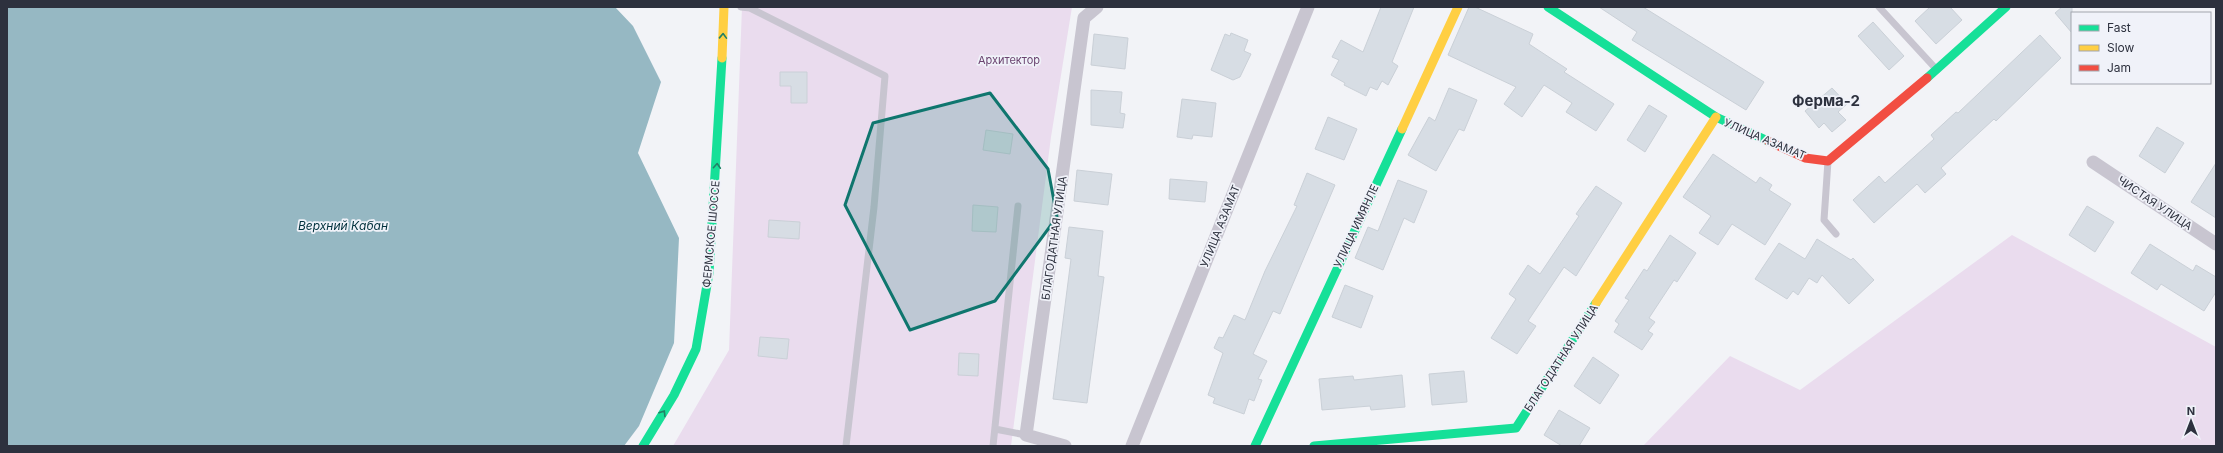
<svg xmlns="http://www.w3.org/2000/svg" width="2223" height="453" viewBox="0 0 2223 453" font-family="Inter,sans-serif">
  <rect width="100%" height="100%" fill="#f2f3f7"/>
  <path fill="#eadcee" d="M 742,7 L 1072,7 L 1051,137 L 1011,446 L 673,446 L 729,350 Z
    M 2012,235 L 2216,347 L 2216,446 L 1643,446 L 1730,356 L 1800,390 Z"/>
  <path fill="#96b8c3" d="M 7,7 L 615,7 L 633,26 L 661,82 L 638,153 L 679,238 L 674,343 L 639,426 L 624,446 L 7,446 Z"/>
  <path fill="#d7dde4" stroke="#cad0d7" d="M 1381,7 L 1414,7 L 1392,62 L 1398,66 L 1388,85 L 1382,81 L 1377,90 L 1370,87 L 1366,96 L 1344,85 L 1345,83 L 1331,75 L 1339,60 L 1332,57 L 1341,40 L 1363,52 Z
    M 1469,7 L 1475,7 L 1533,34 L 1529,44 L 1567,69 L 1564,72 L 1614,104 L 1596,131 L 1566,112 L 1572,103 L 1544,85 L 1522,117 L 1504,104 L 1516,87 L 1448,55 Z
    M 1599,7 L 1643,7 L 1764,82 L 1746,110 L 1632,40 L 1637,32 Z
    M 1930,7 L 1950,7 L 1962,20 L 1936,44 L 1915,21 Z
    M 2062,7 L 2072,7 L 2072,33 L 2055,13 Z
    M 1873,22 L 1904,56 L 1889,70 L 1858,36 Z
    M 1231,33 L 1248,40 L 1244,51 L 1251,54 L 1240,77 L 1233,80 L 1211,70 L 1225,34 L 1230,36 Z
    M 1094,34 L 1128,38 L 1125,69 L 1091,65 Z
    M 2040,35 L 2061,58 L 1996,121 L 1994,119 L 1941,168 L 1946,174 L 1925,193 L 1917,184 L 1874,223 L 1853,200 L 1879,176 L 1885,183 L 1934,139 L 1931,135 L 1956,112 L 1958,113 Z
    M 780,72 L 807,72 L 807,103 L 791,103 L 791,86 L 780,86 Z
    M 1449,88 L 1477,100 L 1464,131 L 1459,129 L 1436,171 L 1408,155 L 1429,117 L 1435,121 Z
    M 1832,88 L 1847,104 L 1838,112 L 1846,120 L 1832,132 L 1824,123 L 1819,128 L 1805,111 Z
    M 1091,90 L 1122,92 L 1120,113 L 1125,114 L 1123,128 L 1091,125 Z
    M 1182,99 L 1216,103 L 1212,137 L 1193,135 L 1192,139 L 1177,137 Z
    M 1649,105 L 1667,116 L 1645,152 L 1627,140 Z
    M 1328,117 L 1357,129 L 1344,160 L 1315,149 Z
    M 2157,127 L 2184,143 L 2165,173 L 2139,156 Z
    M 986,130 L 1013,134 L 1010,154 L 983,150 Z
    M 1713,154 L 1756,183 L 1760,177 L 1772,185 L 1769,190 L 1791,204 L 1765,245 L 1732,224 L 1718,245 L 1699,233 L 1711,216 L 1683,197 Z
    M 2216,163 L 2216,218 L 2191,202 Z
    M 1077,170 L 1112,174 L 1108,205 L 1074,201 Z
    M 1307,173 L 1335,185 L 1280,314 L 1273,311 L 1253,354 L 1267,361 L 1258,379 L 1262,380 L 1254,401 L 1249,399 L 1244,414 L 1213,403 L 1215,398 L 1208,395 L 1223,353 L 1214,348 L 1219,337 L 1223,338 L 1234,315 L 1245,320 L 1265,271 L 1297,206 L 1294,205 Z
    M 1170,179 L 1207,182 L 1205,202 L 1169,199 Z
    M 1398,180 L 1427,191 L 1414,223 L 1404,218 L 1383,270 L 1355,258 L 1368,227 L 1378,231 Z
    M 1596,186 L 1622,203 L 1576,276 L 1564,267 L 1528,321 L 1536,326 L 1517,354 L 1491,338 L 1516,299 L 1509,294 L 1528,265 L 1540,274 L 1579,216 L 1576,214 Z
    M 973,205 L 998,207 L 996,232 L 972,231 Z
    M 2087,206 L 2114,222 L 2095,252 L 2069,235 Z
    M 769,220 L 800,222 L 799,239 L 768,237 Z
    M 1069,227 L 1103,231 L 1098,276 L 1104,277 L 1087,403 L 1053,399 L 1071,259 L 1065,258 Z
    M 1670,235 L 1696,253 L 1677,282 L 1674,280 L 1649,318 L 1655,322 L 1648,331 L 1653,334 L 1642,350 L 1614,332 L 1619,324 L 1615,321 L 1629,300 L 1625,298 L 1644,269 L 1647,271 Z
    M 1817,239 L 1851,260 L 1853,258 L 1874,280 L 1849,304 L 1822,275 L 1817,283 L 1809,278 L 1798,295 L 1793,291 L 1787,299 L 1755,279 L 1779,243 L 1805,259 Z
    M 2150,244 L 2193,271 L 2196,265 L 2216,277 L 2216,292 L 2204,311 L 2161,284 L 2157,290 L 2131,273 Z
    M 1345,285 L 1373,296 L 1361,328 L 1332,317 Z
    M 760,337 L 789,339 L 787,359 L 758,356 Z
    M 959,353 L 979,354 L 978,376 L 958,375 Z
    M 1593,357 L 1619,375 L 1600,404 L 1574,386 Z
    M 1464,371 L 1467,402 L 1432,405 L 1429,374 Z
    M 1402,375 L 1405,407 L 1371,410 L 1370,406 L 1322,410 L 1319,379 L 1353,376 L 1354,380 Z
    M 1559,410 L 1590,428 L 1579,446 L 1562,446 L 1544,435 Z"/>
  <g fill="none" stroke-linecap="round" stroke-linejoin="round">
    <path stroke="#c8c5d0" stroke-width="7" d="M 741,7 L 750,8 L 885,76 L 874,207 L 846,446
      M 1879,7 L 1937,70
      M 1828,161 L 1824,220 L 1836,234
      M 995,429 L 1026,435
      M 993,446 L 1018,206"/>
    <path stroke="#c8c5d0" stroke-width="13" d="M 2093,162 L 2216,244
      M 1065,446 L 1026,435 L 1084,18 L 1097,7
      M 1132,446 L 1308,7"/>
    <path stroke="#16e098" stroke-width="9" d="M 1548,7 L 1716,117 L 1768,141
      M 1927,78 L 2006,7
      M 643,446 L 674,395 L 696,349 L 709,273 L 722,58
      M 1255,446 L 1402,129
      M 1314,446 L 1516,428 L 1596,303"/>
    <path stroke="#ffcf43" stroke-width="9" d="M 722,58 L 724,7
      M 1402,129 L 1458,7
      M 1596,303 L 1716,117"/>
    <path stroke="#f24e42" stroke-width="9" d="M 1768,141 L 1805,158 L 1828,161 L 1927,78"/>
  </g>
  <defs><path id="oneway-chevron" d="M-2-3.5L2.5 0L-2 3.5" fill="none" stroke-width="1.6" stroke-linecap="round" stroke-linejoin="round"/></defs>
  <g stroke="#238066">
    <use href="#oneway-chevron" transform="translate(723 36) rotate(-88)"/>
    <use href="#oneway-chevron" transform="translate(717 166) rotate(-86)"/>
    <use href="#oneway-chevron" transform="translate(663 413) rotate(-58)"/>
  </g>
  <path fill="#0f766e" fill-opacity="0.2" stroke="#0f766e" stroke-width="3" stroke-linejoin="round" d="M 990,93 L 1048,169 L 1057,217 L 995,301 L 910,330 L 845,205 L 873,123 Z"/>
  <g text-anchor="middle" stroke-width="3.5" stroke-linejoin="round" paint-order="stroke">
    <g font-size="11" fill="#6b4470" stroke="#f0f2f9">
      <text x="1009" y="64">Архитектор</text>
    </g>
    <g font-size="11" fill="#2d313e" stroke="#f0f2f9">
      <text transform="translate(1765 139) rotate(23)" y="4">УЛИЦА АЗАМАТ</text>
      <text transform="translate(2155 203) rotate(34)" y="4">ЧИСТАЯ УЛИЦА</text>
      <text transform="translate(1220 226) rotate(-68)" y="4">УЛИЦА АЗАМАТ</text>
      <text transform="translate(1356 226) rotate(-65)" y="4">УЛИЦА ИМЯНЛЕ</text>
      <text transform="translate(711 234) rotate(-85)" y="4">ФЕРМСКОЕ ШОССЕ</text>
      <text transform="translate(1054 238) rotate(-82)" y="4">БЛАГОДАТНАЯ УЛИЦА</text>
      <text transform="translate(1561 358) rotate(-57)" y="4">БЛАГОДАТНАЯ УЛИЦА</text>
    </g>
    <g font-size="12" font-style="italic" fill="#01303c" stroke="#f0f2f9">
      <text x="343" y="230">Верхний Кабан</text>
    </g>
    <g font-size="15" font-weight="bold" fill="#2d313e" stroke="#f0f2f9">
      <text x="1826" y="106">Ферма-2</text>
    </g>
  </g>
  <rect width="2223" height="453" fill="none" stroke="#2d313e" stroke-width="16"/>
  <rect x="2071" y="12" width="140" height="72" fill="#f0f2f9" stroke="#a2a5ae"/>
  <rect x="2079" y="25" width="20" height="6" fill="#16e098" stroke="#a2a5ae"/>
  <text x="2107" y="32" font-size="12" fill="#2d313e">Fast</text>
  <rect x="2079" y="45" width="20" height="6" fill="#ffcf43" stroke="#a2a5ae"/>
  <text x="2107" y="52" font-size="12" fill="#2d313e">Slow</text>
  <rect x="2079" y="65" width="20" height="6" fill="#f24e42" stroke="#a2a5ae"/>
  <text x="2107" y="72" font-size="12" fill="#2d313e">Jam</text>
  <g transform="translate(2191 421)" stroke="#f0f2f9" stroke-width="3" paint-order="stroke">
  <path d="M0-3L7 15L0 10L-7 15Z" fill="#2d313e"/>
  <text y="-6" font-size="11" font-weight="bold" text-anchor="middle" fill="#2d313e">N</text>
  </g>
</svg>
